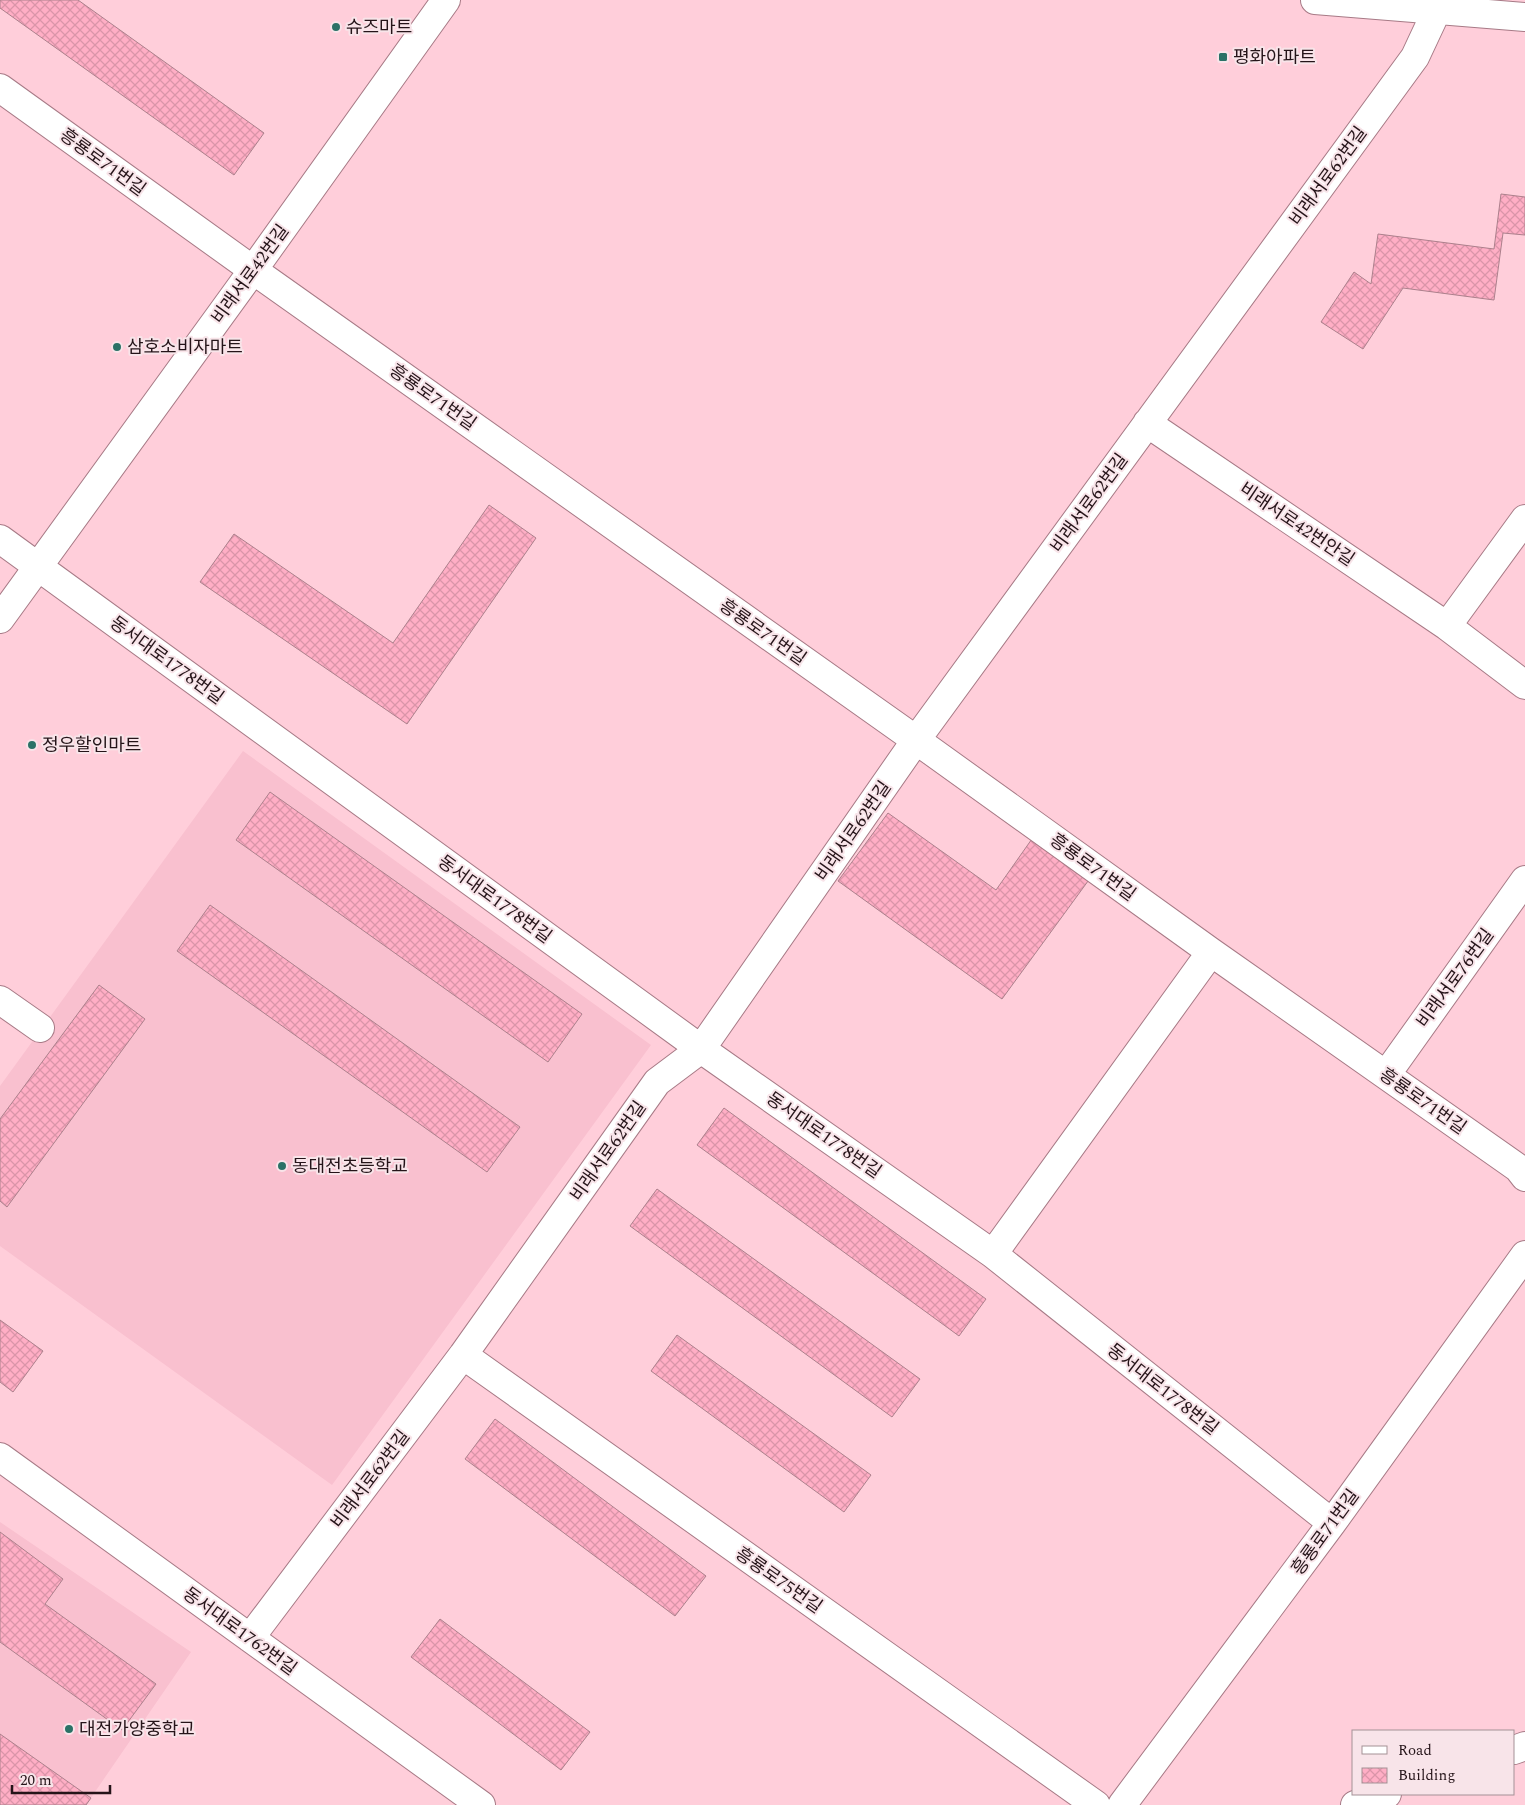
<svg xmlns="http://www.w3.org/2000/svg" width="1525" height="1805" viewBox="0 0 1525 1805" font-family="Spectral,'Noto Sans KR',serif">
  <defs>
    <pattern id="building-cross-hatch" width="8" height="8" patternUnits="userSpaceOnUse" patternTransform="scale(1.25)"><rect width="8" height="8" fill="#ffaec5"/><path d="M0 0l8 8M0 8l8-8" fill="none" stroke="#da95a9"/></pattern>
  </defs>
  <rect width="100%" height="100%" fill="#ffceda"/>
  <path fill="#f9c0cf" d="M 243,751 L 651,1045 L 332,1485 L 0,1246 L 0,1086 Z
    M 0,1522 L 191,1652 L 86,1805 L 0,1805 Z"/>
  <path fill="url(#building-cross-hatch)" stroke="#ac808c" d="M 0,0 L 78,0 L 264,133 L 234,175 L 0,8 Z
    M 1501,194 L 1525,197 L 1525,235 L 1503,233 L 1494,300 L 1403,288 L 1363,349 L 1321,322 L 1354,272 L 1371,284 L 1378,234 L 1494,249 Z
    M 489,505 L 536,538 L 407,724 L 200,582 L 234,534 L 393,643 Z
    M 270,792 L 582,1014 L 548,1062 L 236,840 Z
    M 888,813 L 996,890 L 1034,836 L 1091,877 L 1002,999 L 838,881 Z
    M 210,905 L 520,1127 L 487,1172 L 177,951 Z
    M 99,985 L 145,1019 L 7,1207 L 0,1201 L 0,1119 Z
    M 724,1108 L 986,1299 L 959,1336 L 697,1145 Z
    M 657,1189 L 920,1379 L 892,1417 L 630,1226 Z
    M 0,1320 L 43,1351 L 13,1392 L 0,1382 Z
    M 677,1335 L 871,1475 L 844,1512 L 651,1371 Z
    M 495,1419 L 706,1576 L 675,1616 L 465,1459 Z
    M 0,1532 L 63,1579 L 45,1604 L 156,1684 L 122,1730 L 0,1642 Z
    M 440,1619 L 590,1732 L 561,1770 L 411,1657 Z
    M 0,1734 L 91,1798 L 86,1805 L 0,1805 Z"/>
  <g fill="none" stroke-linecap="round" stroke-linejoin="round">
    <defs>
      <path id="minor" d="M 1315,0 L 1525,17
        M 0,88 L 253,270 L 916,740 L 1211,952 L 1518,1168 L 1525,1177
        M 1147,423 L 1447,626 L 1525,685
        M 0,539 L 701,1049 L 993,1254 L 1332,1523
        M 0,619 L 253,270 L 446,0
        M 1447,626 L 1525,519
        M 0,1000 L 40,1028
        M 1386,1075 L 1525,880
        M 993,1254 L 1211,952
        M 463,1355 L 1096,1805
        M 0,1457 L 481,1805
        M 250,1638 L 463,1355 L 657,1082 L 701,1049 L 916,740 L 1415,57 L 1437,10 L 1443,0
        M 1122,1805 L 1332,1523 L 1525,1255"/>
      <path id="major" d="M 1514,1750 L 1525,1746
        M 1355,1805 L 1387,1794"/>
    </defs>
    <use href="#minor" stroke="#a77a86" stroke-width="30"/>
    <use href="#major" stroke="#a77a86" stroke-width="30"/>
    <use href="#minor" stroke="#fff" stroke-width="28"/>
    <use href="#major" stroke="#fff" stroke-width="28"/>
  </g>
  <g fill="#2b7166" stroke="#f8e4e9" stroke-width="2">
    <circle cx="336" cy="27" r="5"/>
    <rect x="1218" y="52" width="10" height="10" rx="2.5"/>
    <circle cx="117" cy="347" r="5"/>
    <circle cx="32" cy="745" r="5"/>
    <circle cx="282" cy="1166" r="5"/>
    <circle cx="69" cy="1729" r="5"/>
  </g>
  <g text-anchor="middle" stroke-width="4" stroke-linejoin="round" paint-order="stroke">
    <g font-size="18" fill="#251419" stroke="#f8e4e9" text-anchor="start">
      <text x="346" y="33">슈즈마트</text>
      <text x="1233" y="63">평화아파트</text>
      <text x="127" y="353">삼호소비자마트</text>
      <text x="42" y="751">정우할인마트</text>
      <text x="292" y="1172">동대전초등학교</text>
      <text x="79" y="1735">대전가양중학교</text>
    </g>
    <g font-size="18" fill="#251419" stroke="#f8e4e9">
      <text transform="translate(103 162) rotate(36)" y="6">흥룡로71번길</text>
      <text transform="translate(1328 176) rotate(-54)" y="6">비래서로62번길</text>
      <text transform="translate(250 274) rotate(-54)" y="6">비래서로42번길</text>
      <text transform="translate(433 397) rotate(35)" y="6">흥룡로71번길</text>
      <text transform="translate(1089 503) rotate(-54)" y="6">비래서로62번길</text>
      <text transform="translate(1297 524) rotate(34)" y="6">비래서로42번안길</text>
      <text transform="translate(763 632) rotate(35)" y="6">흥룡로71번길</text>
      <text transform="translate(167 660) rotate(36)" y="6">동서대로1778번길</text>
      <text transform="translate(853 831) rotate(-55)" y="6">비래서로62번길</text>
      <text transform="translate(1093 867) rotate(36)" y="6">흥룡로71번길</text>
      <text transform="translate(495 899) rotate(36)" y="6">동서대로1778번길</text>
      <text transform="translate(1455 978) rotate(-54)" y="6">비래서로76번길</text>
      <text transform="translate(1423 1101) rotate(35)" y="6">흥룡로71번길</text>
      <text transform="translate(824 1135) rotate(35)" y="6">동서대로1778번길</text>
      <text transform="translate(608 1151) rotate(-55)" y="6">비래서로62번길</text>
      <text transform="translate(1163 1389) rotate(38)" y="6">동서대로1778번길</text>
      <text transform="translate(370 1479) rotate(-53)" y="6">비래서로62번길</text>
      <text transform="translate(1325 1532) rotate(-54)" y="6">흥룡로71번길</text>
      <text transform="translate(779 1580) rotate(35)" y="6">흥룡로75번길</text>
      <text transform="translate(240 1631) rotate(36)" y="6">동서대로1762번길</text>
    </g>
  </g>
  <rect x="1352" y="1730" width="162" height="65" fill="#f8e4e9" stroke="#a49196"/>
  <rect x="1362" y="1746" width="25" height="8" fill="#ffffff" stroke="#a49196"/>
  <text x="1398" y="1755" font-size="15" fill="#251419">Road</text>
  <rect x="1362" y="1768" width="25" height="15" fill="url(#building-cross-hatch)" stroke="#a49196"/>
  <text x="1398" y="1780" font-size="15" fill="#251419">Building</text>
  <path d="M12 1785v8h98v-8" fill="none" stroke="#251419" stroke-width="2.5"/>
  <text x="20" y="1785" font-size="15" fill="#251419" stroke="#f8e4e9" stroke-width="4" paint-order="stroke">20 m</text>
</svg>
